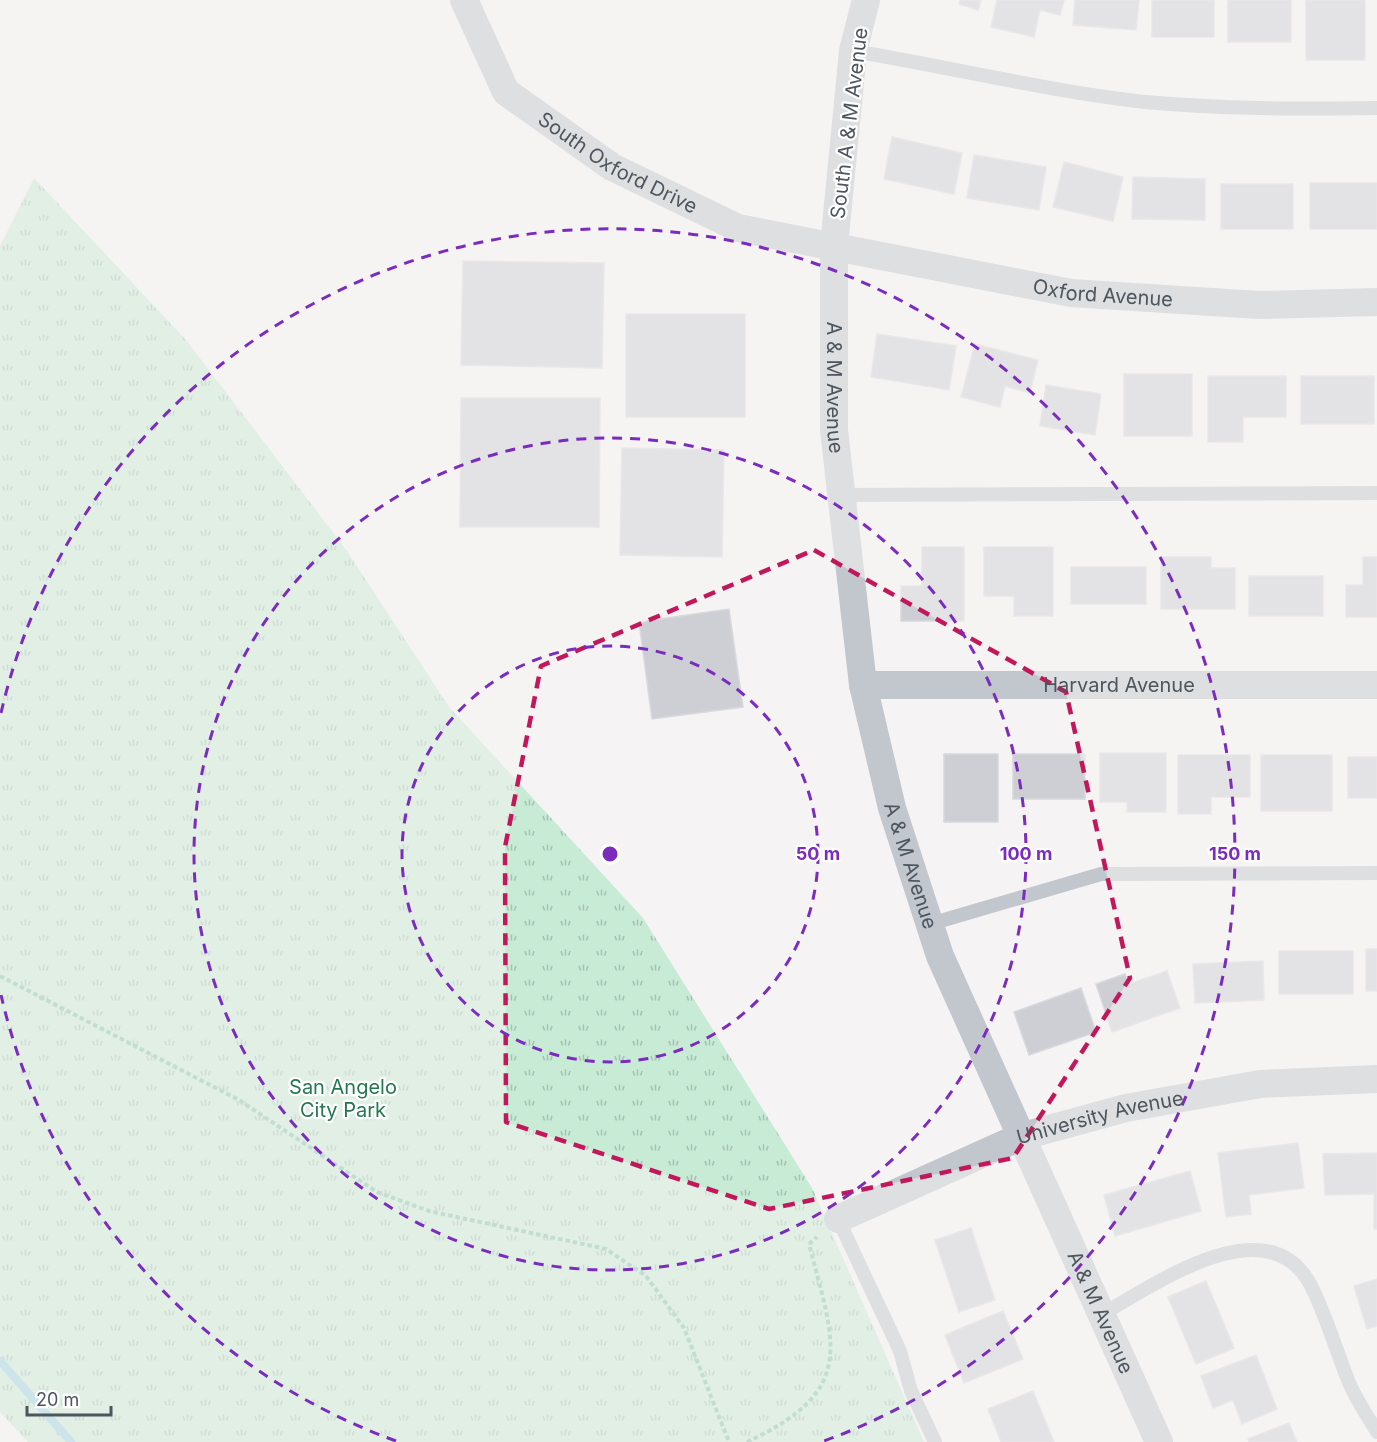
<svg xmlns="http://www.w3.org/2000/svg" width="1377" height="1442" viewBox="0 0 1377 1442" font-family="Inter,sans-serif">
  <defs>
    <pattern id="park-tufts" width="24" height="20" patternUnits="userSpaceOnUse" patternTransform="scale(1.5)"><rect width="24" height="20" fill="#c8ebd6"/><path d="M3 7l-1-3M5 7V3M7 7l1-3M15 17l-1-3M17 17v-4M19 17l1-3" fill="none" stroke="#a5c1b1"/></pattern>
  </defs>
  <rect width="100%" height="100%" fill="#f5f3f3"/>
  <path fill="url(#park-tufts)" d="M 34,178 L 186,340 L 347,551 L 449,707 L 643,918 L 812,1188 L 924,1442 L 28,1442 L 0,1412 L 0,246 Z"/>
  <g fill="none" stroke-linecap="round" stroke-linejoin="round">
    <path stroke="#9bd3e3" stroke-width="8" d="M 0,1361 L 71,1442"/>
  </g>
  <path fill="#cdcfd4" stroke="#d8d9dd" stroke-width="1.5" d="M 960,0 L 981,0 L 978,10 L 959,4 Z
    M 997,0 L 1064,0 L 1060,15 L 1040,10 L 1034,37 L 991,27 Z
    M 1075,0 L 1139,0 L 1136,30 L 1073,25 Z
    M 1152,0 L 1214,0 L 1214,37 L 1152,37 Z
    M 1228,0 L 1291,0 L 1291,42 L 1228,42 Z
    M 1306,0 L 1365,0 L 1365,60 L 1306,60 Z
    M 892,137 L 962,153 L 954,194 L 884,179 Z
    M 974,155 L 1046,167 L 1039,210 L 967,198 Z
    M 1064,162 L 1123,177 L 1113,221 L 1053,207 Z
    M 1133,177 L 1205,179 L 1205,220 L 1132,219 Z
    M 1310,183 L 1377,183 L 1377,229 L 1310,229 Z
    M 1221,184 L 1293,184 L 1293,229 L 1221,229 Z
    M 463,261 L 604,263 L 602,368 L 461,365 Z
    M 626,314 L 745,314 L 745,417 L 626,417 Z
    M 877,334 L 956,346 L 949,390 L 871,377 Z
    M 975,344 L 1038,360 L 1030,393 L 1005,386 L 1000,407 L 961,397 Z
    M 1124,374 L 1192,374 L 1192,436 L 1124,436 Z
    M 1208,376 L 1286,376 L 1286,417 L 1243,417 L 1243,442 L 1208,442 Z
    M 1301,376 L 1374,376 L 1374,424 L 1301,424 Z
    M 1046,385 L 1101,394 L 1095,435 L 1040,426 Z
    M 461,398 L 600,398 L 599,527 L 460,527 Z
    M 622,448 L 724,450 L 722,557 L 620,555 Z
    M 922,547 L 964,547 L 964,621 L 901,621 L 901,586 L 922,586 Z
    M 984,547 L 1053,547 L 1053,616 L 1014,616 L 1014,596 L 984,596 Z
    M 1161,557 L 1211,557 L 1211,568 L 1235,568 L 1235,609 L 1161,609 Z
    M 1363,557 L 1377,557 L 1377,617 L 1346,617 L 1346,585 L 1363,585 Z
    M 1071,567 L 1146,567 L 1146,604 L 1071,604 Z
    M 1249,576 L 1323,576 L 1323,616 L 1249,616 Z
    M 729,609 L 743,707 L 652,719 L 639,622 Z
    M 1100,753 L 1166,753 L 1166,812 L 1127,812 L 1127,802 L 1100,802 Z
    M 944,754 L 998,754 L 998,822 L 944,822 Z
    M 1013,754 L 1085,754 L 1085,799 L 1013,799 Z
    M 1178,755 L 1250,755 L 1250,797 L 1211,797 L 1211,814 L 1178,814 Z
    M 1261,755 L 1332,755 L 1332,811 L 1261,811 Z
    M 1348,757 L 1377,757 L 1377,798 L 1348,798 Z
    M 1366,949 L 1377,949 L 1377,991 L 1366,991 Z
    M 1279,951 L 1353,951 L 1353,994 L 1279,994 Z
    M 1263,961 L 1264,1000 L 1195,1003 L 1193,964 Z
    M 1167,971 L 1180,1008 L 1112,1032 L 1096,984 L 1125,974 L 1129,984 Z
    M 1081,988 L 1096,1032 L 1029,1055 L 1014,1012 Z
    M 1298,1143 L 1304,1188 L 1249,1195 L 1251,1214 L 1226,1217 L 1218,1153 Z
    M 1377,1153 L 1377,1229 L 1374,1229 L 1374,1194 L 1325,1195 L 1323,1154 Z
    M 1190,1171 L 1201,1211 L 1115,1236 L 1104,1195 Z
    M 971,1228 L 995,1300 L 959,1312 L 935,1240 Z
    M 1377,1279 L 1377,1326 L 1367,1329 L 1354,1286 Z
    M 1206,1281 L 1234,1348 L 1196,1364 L 1168,1297 Z
    M 1003,1311 L 1023,1359 L 964,1383 L 945,1335 Z
    M 1256,1355 L 1277,1409 L 1242,1424 L 1233,1400 L 1213,1408 L 1201,1376 Z
    M 1033,1391 L 1054,1442 L 1001,1442 L 988,1409 Z
    M 1289,1423 L 1297,1442 L 1249,1442 L 1248,1439 Z"/>
  <g fill="none" stroke-linecap="round" stroke-linejoin="round">
    <path stroke="#84c6a6" stroke-width="4" stroke-dasharray="4.5 3" stroke-linecap="butt" d="M 0,976 L 239,1100 L 377,1192 L 429,1211 L 606,1249 L 646,1276 L 684,1328 L 729,1442
      M 747,1442 C 858,1390 835,1345 809,1244 L 817,1237"/>
    <path stroke="#c1c7cd" stroke-width="14" d="M 853,51 C 950,67 1047,91 1145,102 C 1222,109 1299,109 1377,108
      M 842,495 L 1377,493
      M 930,924 L 1101,874 L 1377,873
      M 838,1219 L 900,1351 L 911,1391 L 935,1442
      M 1102,1314 C 1155,1285 1264,1206 1309,1282 C 1324,1309 1336,1350 1348,1380 C 1355,1398 1367,1415 1377,1432"/>
    <g stroke="#c1c7cd" stroke-width="28">
      <path id="s1" d="M 464,0 L 506,92 L 612,167 L 738,228 L 1071,293 L 1259,305 L 1377,302"/>
      <path id="s2" d="M 866,0 L 853,51 L 834,246 L 834,430 L 863,685 L 892,808 L 940,956 L 1159,1442"/>
      <path id="s3" d="M 863,685 L 1377,685"/>
      <path id="s4" d="M 838,1219 L 1020,1137 L 1126,1108 L 1260,1084 L 1377,1079"/>
    </g>
  </g>
  <path d="M0 0H1377V1442H0ZM 814,550 L 1066,692 L 1130,978 L 1013,1158 L 769,1209 L 506,1122 L 505,847 L 541,666 Z" fill="#f5f3f3" fill-opacity=".55" fill-rule="evenodd"/>
  <path fill="none" stroke="#c2185b" stroke-width="4.5" stroke-dasharray="12 8" stroke-linejoin="round" d="M 814,550 L 1066,692 L 1130,978 L 1013,1158 L 769,1209 L 506,1122 L 505,847 L 541,666 Z"/>
  <g fill="none" stroke="#7b2cbf" stroke-width="3" stroke-dasharray="10 8">
    <circle cx="610" cy="854" r="208"/>
    <circle cx="610" cy="854" r="416"/>
    <path d="M396 1441A625 625 0 0 1 1 995M1 713A625 625 0 1 1 824 1441"/>
  </g>
  <g text-anchor="middle" stroke-width="4.5" stroke-linejoin="round" paint-order="stroke">
    <g font-size="20" fill="#4d565e" stroke="#fff">
      <text transform="translate(849 123) rotate(-83)" y="7">South A &amp; M Avenue</text>
      <text dy="7" stroke="none"><textPath href="#s1" startOffset="234">South Oxford Drive</textPath></text>
      <text dy="7" stroke="none"><textPath href="#s1" startOffset="742">Oxford Avenue</textPath></text>
      <text dy="7" stroke="none"><textPath href="#s2" startOffset="390">A &amp; M Avenue</textPath></text>
      <text dy="7" stroke="none"><textPath href="#s3" startOffset="256">Harvard Avenue</textPath></text>
      <text dy="7" stroke="none"><textPath href="#s2" startOffset="876">A &amp; M Avenue</textPath></text>
      <text dy="7" stroke="none"><textPath href="#s4" startOffset="282">University Avenue</textPath></text>
      <text dy="7" stroke="none"><textPath href="#s2" startOffset="1362">A &amp; M Avenue</textPath></text>
    </g>
    <g font-size="20" fill="#24784f" stroke="#fff">
      <text x="343" y="1094">San Angelo<tspan x="343" dy="23">City Park</tspan></text>
    </g>
  </g>
  <circle cx="610" cy="854" r="9" fill="#7b2cbf" stroke="#fff" stroke-width="3"/>
  <g font-size="18" text-anchor="middle" font-weight="bold" fill="#7b2cbf" stroke="#fff" stroke-width="4.5" stroke-linejoin="round" paint-order="stroke">
    <text x="818" y="860">50 m</text>
    <text x="1026" y="860">100 m</text>
    <text x="1235" y="860">150 m</text>
  </g>
  <path d="M27 1406v9h84v-9" fill="none" stroke="#4d565e" stroke-width="3"/>
  <text x="36" y="1406" font-size="18" fill="#4d565e" stroke="#ffffff" stroke-width="4.5" paint-order="stroke">20 m</text>
</svg>
